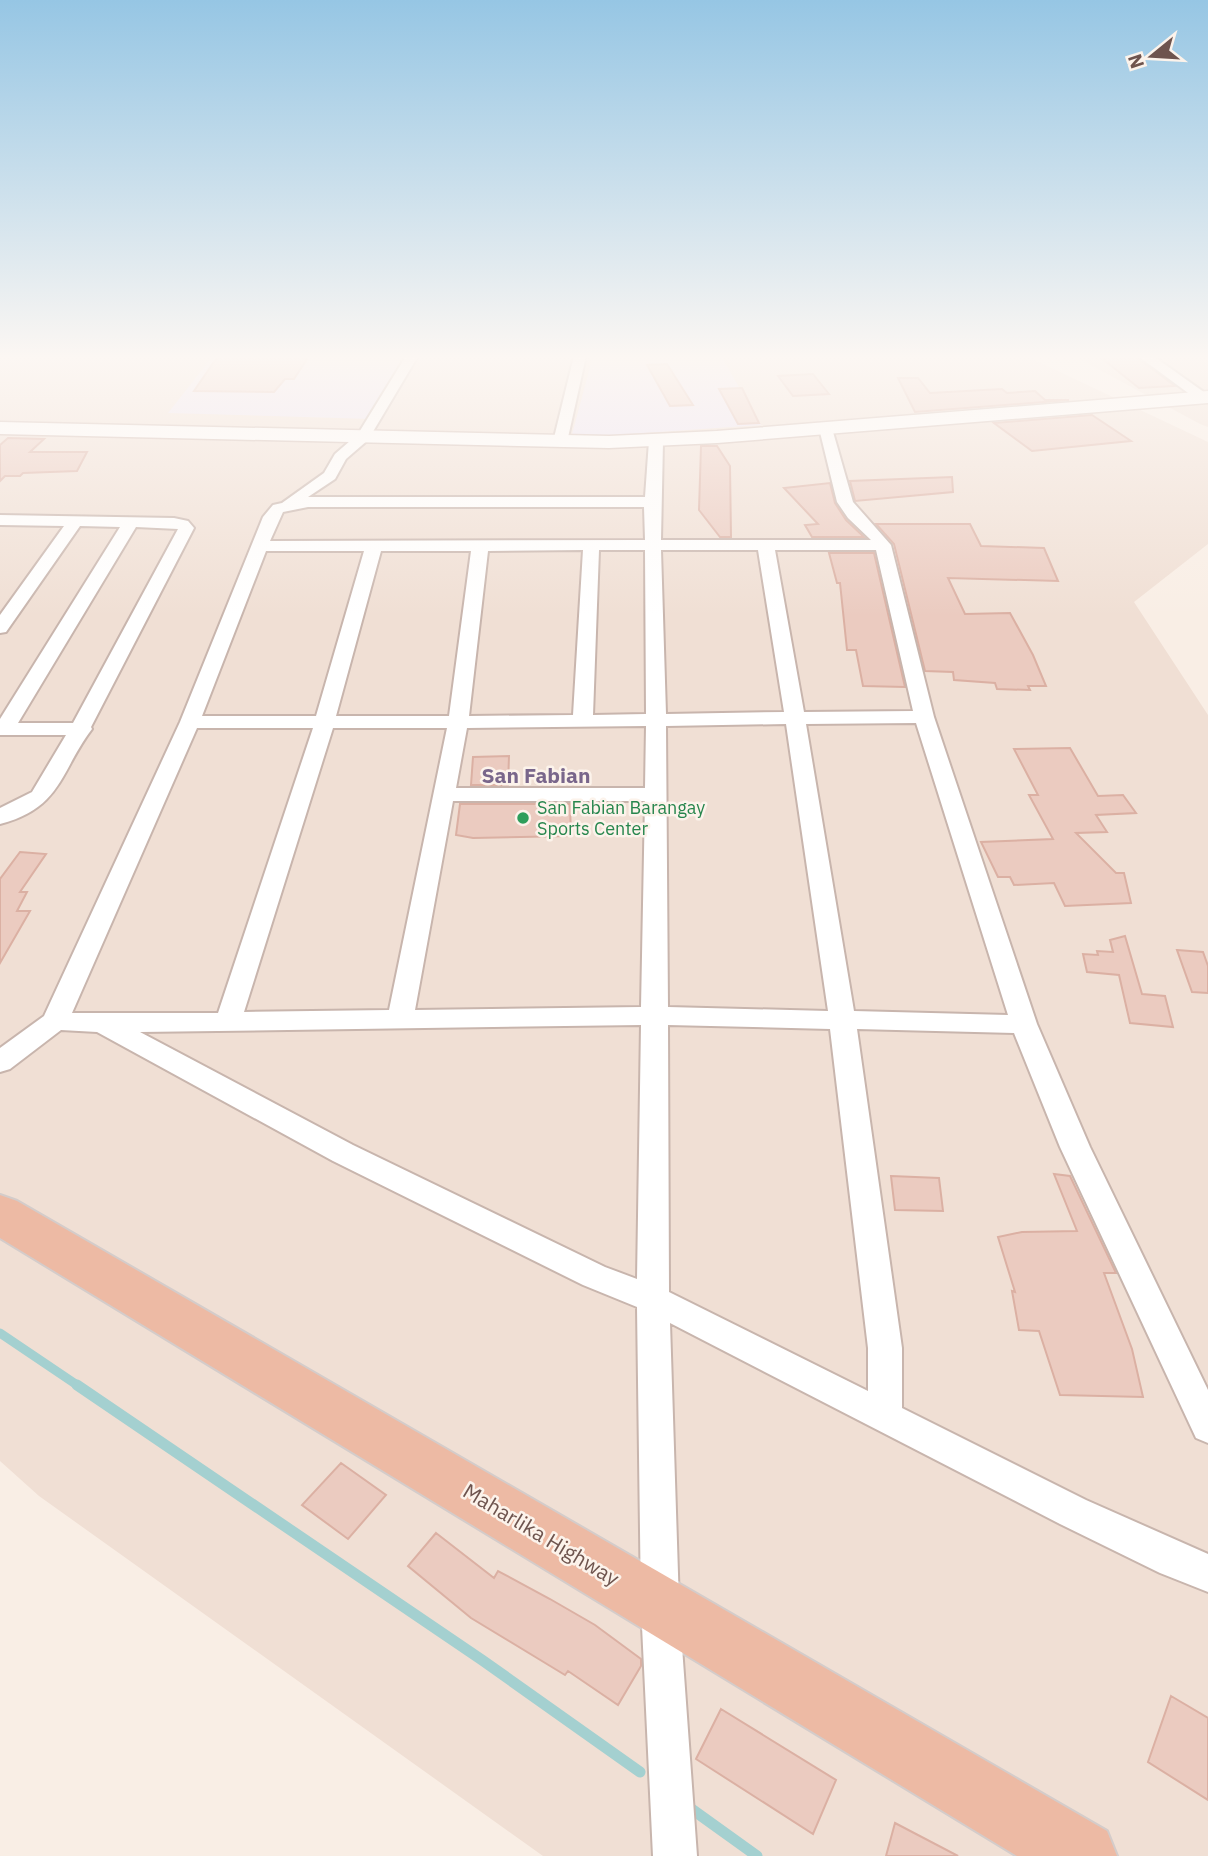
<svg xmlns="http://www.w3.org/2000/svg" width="1208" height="1856" viewBox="0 0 1208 1856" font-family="'IBM Plex Sans',sans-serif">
  <rect width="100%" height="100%" fill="#f9eee5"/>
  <path fill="#f0dfd4" d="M 0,356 L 1026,356 L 1208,442 L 1208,544 L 1134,602 L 1208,715 L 1208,1856 L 543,1856 L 39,1496 L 0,1461 Z
    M 1074,356 L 1208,356 L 1208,427 L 1200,424 Z"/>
  <path fill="#ebe2f5" d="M 213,356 L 406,356 L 371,419 L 168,413 Z
    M 593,356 L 721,356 L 761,425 L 571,438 Z"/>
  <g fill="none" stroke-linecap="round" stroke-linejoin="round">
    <path stroke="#a4d0d0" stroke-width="9" d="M 0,1333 L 80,1387"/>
    <path stroke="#a4d0d0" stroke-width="11" d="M 77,1385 L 482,1660 L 640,1772
      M 686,1805 L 757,1856"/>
  </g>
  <path fill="#ebcbc0" stroke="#dbb0a3" stroke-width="2" d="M 218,356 L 309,356 L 294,379 L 285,379 L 274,392 L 194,391 Z
    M 1099,356 L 1135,356 L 1175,386 L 1139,388 Z
    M 667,364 L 693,405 L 670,406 L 647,365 Z
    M 813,374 L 829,394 L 793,396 L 778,376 Z
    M 898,378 L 918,378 L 930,393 L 1002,389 L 1007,393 L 1035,391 L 1045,400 L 1069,400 L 915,412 Z
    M 742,388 L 759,423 L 738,424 L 719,389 Z
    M 1092,415 L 1131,441 L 1032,451 L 994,423 Z
    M 8,438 L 44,439 L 30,452 L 87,452 L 77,471 L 23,473 L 20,476 L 5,476 L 0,481 L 0,445 Z
    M 701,446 L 717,446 L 730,466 L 731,537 L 720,537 L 699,510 Z
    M 952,477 L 953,492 L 855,501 L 850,481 Z
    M 830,483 L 835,503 L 846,520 L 864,537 L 812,537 L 805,525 L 818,524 L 784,488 Z
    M 876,524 L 970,524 L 981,546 L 1044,548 L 1058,581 L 948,578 L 965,614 L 1010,613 L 1033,655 L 1046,686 L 1028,686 L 1030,690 L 997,689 L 995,683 L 954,680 L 953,672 L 925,671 L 894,544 Z
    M 829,553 L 874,553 L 905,687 L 863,686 L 856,650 L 847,650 L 840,583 L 837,583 Z
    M 1070,748 L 1098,796 L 1123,795 L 1136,813 L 1096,815 L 1107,832 L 1076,833 L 1116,873 L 1124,873 L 1131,903 L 1065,906 L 1054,883 L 1014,885 L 1010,877 L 998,877 L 981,842 L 1053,839 L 1029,795 L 1038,795 L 1014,749 Z
    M 509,756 L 508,785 L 471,785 L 473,757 Z
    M 460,804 L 570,804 L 571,836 L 473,838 L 456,835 Z
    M 20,852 L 46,854 L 20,892 L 27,892 L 17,911 L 30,911 L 0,963 L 0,879 Z
    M 1125,936 L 1142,994 L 1165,996 L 1173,1027 L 1130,1023 L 1119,975 L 1087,972 L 1083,954 L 1098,955 L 1097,951 L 1113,952 L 1110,940 Z
    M 1177,950 L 1203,952 L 1208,966 L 1208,993 L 1192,992 Z
    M 1054,1174 L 1070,1176 L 1116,1273 L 1104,1273 L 1132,1349 L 1143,1397 L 1060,1395 L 1039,1331 L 1019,1330 L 1012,1291 L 1015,1292 L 998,1237 L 1022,1232 L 1077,1231 Z
    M 891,1176 L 939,1178 L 943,1211 L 895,1210 Z
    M 341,1463 L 386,1495 L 348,1539 L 302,1505 Z
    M 436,1533 L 494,1578 L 498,1571 L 550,1599 L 595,1625 L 641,1659 L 641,1666 L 618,1705 L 568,1671 L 565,1675 L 471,1618 L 408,1566 Z
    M 1171,1696 L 1208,1718 L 1208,1800 L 1148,1762 Z
    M 721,1709 L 836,1780 L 813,1834 L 696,1759 Z
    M 895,1823 L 958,1856 L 886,1856 Z"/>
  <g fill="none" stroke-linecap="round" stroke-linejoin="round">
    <defs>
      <path id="minor" d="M 406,356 L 418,356 L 368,440 L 346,459 L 335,479 L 308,497 L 645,497 L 649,441 L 656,437 L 663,441 L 661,540 L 871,540 L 848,518 L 837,502 L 819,428 L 826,424 L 831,425 L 853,502 L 891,545 L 934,717 L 1037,1024 L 1090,1147 L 1208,1390 L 1208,1443 L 1196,1438 L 1060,1147 L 1014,1033 L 857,1029 L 902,1348 L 902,1408 L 1086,1500 L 1208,1554 L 1208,1592 L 1160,1573 L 1060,1524 L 670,1323 L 679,1605 L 697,1856 L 653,1856 L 641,1605 L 637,1307 L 583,1285 L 333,1161 L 97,1032 L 61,1030 L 10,1069 L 0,1072 L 0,1048 L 44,1016 L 180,722 L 263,517 L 273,505 L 282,503 L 324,473 L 335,454 L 358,434 ZM 308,507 L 644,507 L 645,540 L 270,541 L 283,512 ZM 583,550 L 573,715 L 469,716 L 488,551 ZM 599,550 L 645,550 L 646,714 L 593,715 ZM 661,550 L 758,550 L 784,712 L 666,714 ZM 775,550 L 876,550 L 913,711 L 804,712 ZM 266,551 L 364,551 L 316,716 L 202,716 ZM 381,551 L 471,551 L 449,716 L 336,716 ZM 916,723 L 1008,1015 L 854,1011 L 806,724 ZM 786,724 L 828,1011 L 668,1007 L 666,726 ZM 646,726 L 645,788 L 456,788 L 467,728 ZM 197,728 L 313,728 L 218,1013 L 72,1013 ZM 333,728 L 447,728 L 389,1010 L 244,1012 ZM 453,801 L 645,801 L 641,1007 L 415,1010 ZM 641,1025 L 637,1279 L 605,1267 L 353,1145 L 140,1032 ZM 668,1025 L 830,1029 L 868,1348 L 868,1391 L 669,1292 Z
        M 574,356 L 586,356 L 567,442 L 560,446 L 553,442 Z
        M 1138,356 L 1153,356 L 1208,395 L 1208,401 L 1199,401 Z
        M 0,515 L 174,518 L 188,521 L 194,528 L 91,727 L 92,729 C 60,771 62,808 0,824 L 0,808 L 32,792 L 66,735 L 0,735 L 0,719 L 120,527 L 80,526 L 6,632 L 0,633 L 0,615 L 64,526 L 0,525 ZM 136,527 L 178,529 L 73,723 L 18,723 Z"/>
      <path id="secondary" d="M 1208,391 L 1208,403 L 717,443 L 609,448 L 0,434 L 0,422 L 609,436 L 717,431 Z"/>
      <path id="trunk" d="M 0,1195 L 17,1201 L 1107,1831 L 1117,1856 L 1017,1856 L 0,1238 Z"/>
    </defs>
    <use href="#minor" stroke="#c8b5ad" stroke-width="4"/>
    <use href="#secondary" stroke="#cdb7ae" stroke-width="3"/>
    <use href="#trunk" stroke="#d4ccca" stroke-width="4"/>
    <use href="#minor" fill="#fff" fill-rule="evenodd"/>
    <use href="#secondary" fill="#fff" fill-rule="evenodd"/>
    <use href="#trunk" fill="#edbaa4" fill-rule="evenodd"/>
  </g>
  <linearGradient id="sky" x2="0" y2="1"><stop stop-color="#96c6e4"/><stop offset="0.58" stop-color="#fcf7f3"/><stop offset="1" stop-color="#fcf7f3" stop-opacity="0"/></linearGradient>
  <rect width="1208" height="616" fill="url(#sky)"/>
  <circle fill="#2e9e5b" stroke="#fcf3eb" stroke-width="2.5" cx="523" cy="818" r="7"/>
  <g text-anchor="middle" stroke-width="5" stroke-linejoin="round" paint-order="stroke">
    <g font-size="18" fill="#27864d" stroke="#fcf3eb" text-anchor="start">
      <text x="537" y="814">San Fabian Barangay<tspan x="537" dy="21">Sports Center</tspan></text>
    </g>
    <g font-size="21" font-weight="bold" fill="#79668b" stroke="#fcf3eb">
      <text x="536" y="783">San Fabian</text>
    </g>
    <g font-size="21" fill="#6e544e" stroke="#fcf3eb">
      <text transform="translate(541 1535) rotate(31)" y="7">Maharlika Highway</text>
    </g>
  </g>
  <g transform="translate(1152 56) rotate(252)" stroke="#fcf3eb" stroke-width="5" paint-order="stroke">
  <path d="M0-5L12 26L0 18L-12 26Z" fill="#6e544e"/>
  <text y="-10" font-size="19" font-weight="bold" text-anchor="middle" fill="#6e544e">N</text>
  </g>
</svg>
